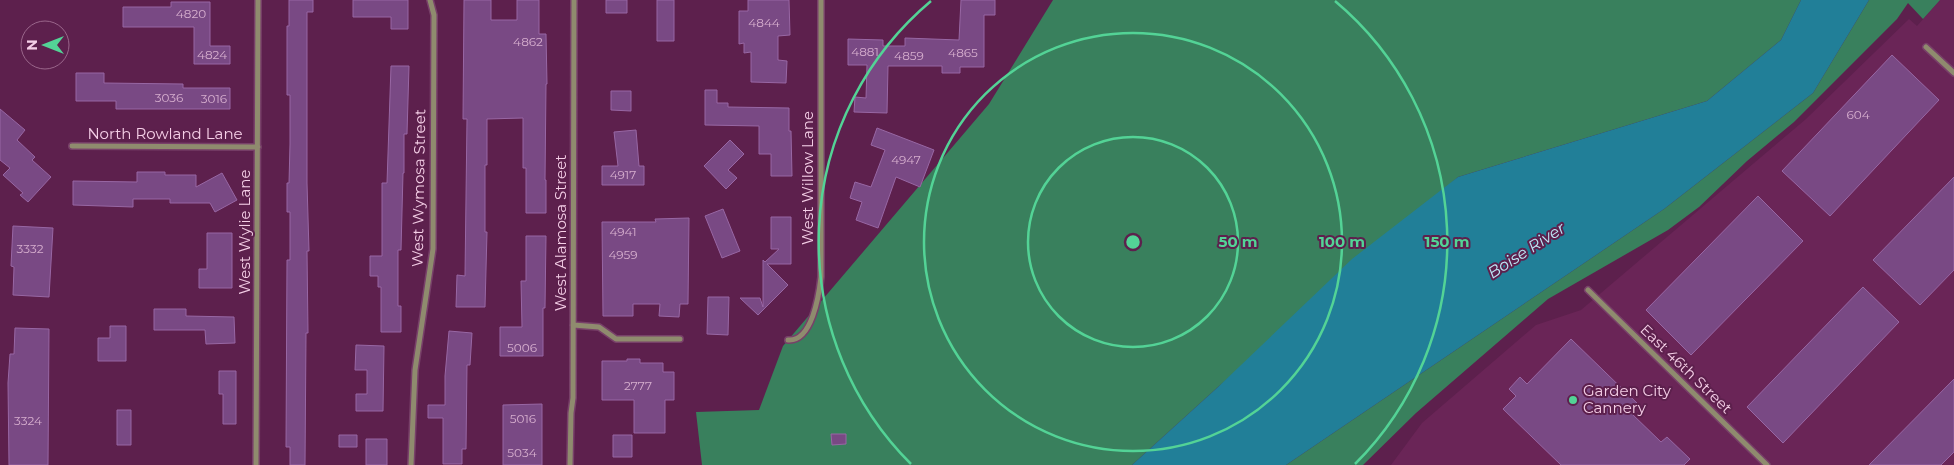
<svg xmlns="http://www.w3.org/2000/svg" width="1954" height="465" viewBox="0 0 1954 465" font-family="Montserrat,sans-serif">
  <rect width="100%" height="100%" fill="#5d204d"/>
  <path fill="#6a2557" d="M 1940,0 L 1954,0 L 1954,465 L 1391,465 L 1422,423 L 1536,325 L 1581,310 L 1806,119 L 1909,19 L 1917,26 Z"/>
  <path fill="#39805d" d="M 1053,0 L 1801,0 L 1781,40 L 1707,101 L 1458,177 L 1218,387 L 1132,465 L 702,465 L 696,412 L 759,410 L 783,346 L 989,104 Z
    M 1869,0 L 1940,0 L 1923,19 L 1908,3 L 1897,19 L 1794,122 L 1747,161 L 1699,207 L 1668,230 L 1548,299 L 1416,413 L 1363,465 L 1286,465 L 1664,209 L 1813,93 Z"/>
  <path fill="#217f98" d="M 1801,0 L 1869,0 L 1813,93 L 1664,209 L 1286,465 L 1132,465 L 1218,387 L 1352,259 L 1458,177 L 1707,101 L 1781,40 Z"/>
  <path fill="#794984" stroke="#9867a4" d="M 289,0 L 313,0 L 313,12 L 307,12 L 307,183 L 309,251 L 307,251 L 308,333 L 306,333 L 305,465 L 290,465 L 290,447 L 286,447 L 287,260 L 290,260 L 290,212 L 287,212 L 287,183 L 289,183 L 290,144 L 290,95 L 287,95 L 287,26 L 289,26 Z
    M 353,0 L 408,0 L 408,29 L 391,29 L 391,17 L 353,17 Z
    M 464,0 L 491,0 L 491,20 L 517,20 L 517,0 L 539,0 L 539,34 L 546,34 L 547,84 L 546,84 L 545,180 L 546,180 L 546,213 L 526,213 L 526,168 L 523,168 L 523,118 L 487,119 L 487,165 L 485,165 L 485,232 L 487,232 L 485,307 L 456,307 L 457,275 L 465,276 L 467,119 L 463,119 Z
    M 606,0 L 627,0 L 627,13 L 606,13 Z
    M 657,0 L 674,0 L 674,41 L 657,41 Z
    M 748,0 L 789,0 L 790,35 L 778,36 L 778,60 L 787,61 L 786,83 L 751,82 L 751,52 L 744,53 L 744,43 L 739,44 L 739,11 L 748,11 Z
    M 961,0 L 995,0 L 995,15 L 984,15 L 984,67 L 960,67 L 960,73 L 942,73 L 942,66 L 888,66 L 887,113 L 854,112 L 855,97 L 866,98 L 867,65 L 848,65 L 848,39 L 883,40 L 883,46 L 905,46 L 905,38 L 959,40 Z
    M 171,2 L 210,2 L 210,46 L 230,46 L 230,64 L 194,64 L 194,27 L 123,27 L 123,7 L 171,7 Z
    M 1892,55 L 1939,100 L 1830,216 L 1782,171 Z
    M 391,66 L 409,66 L 407,134 L 404,134 L 404,173 L 403,173 L 401,250 L 398,250 L 398,306 L 401,306 L 401,332 L 381,332 L 381,287 L 378,287 L 378,276 L 370,276 L 370,256 L 382,256 L 382,183 L 387,183 Z
    M 76,73 L 104,73 L 104,83 L 183,84 L 183,88 L 230,88 L 230,109 L 116,109 L 116,101 L 76,101 Z
    M 705,90 L 717,90 L 717,103 L 728,103 L 728,107 L 789,108 L 789,131 L 791,131 L 792,176 L 771,176 L 771,154 L 759,154 L 759,126 L 705,125 Z
    M 611,91 L 631,91 L 631,111 L 611,110 Z
    M 0,109 L 25,130 L 17,140 L 35,157 L 32,160 L 51,177 L 28,202 L 20,195 L 23,193 L 3,175 L 10,168 L 0,160 Z
    M 877,128 L 934,150 L 920,187 L 896,177 L 878,228 L 856,220 L 862,202 L 850,198 L 855,182 L 871,187 L 885,150 L 871,145 Z
    M 636,130 L 639,166 L 644,166 L 644,185 L 602,185 L 602,166 L 618,166 L 614,132 Z
    M 730,140 L 744,154 L 728,170 L 737,178 L 726,189 L 704,166 Z
    M 137,172 L 165,172 L 165,175 L 196,175 L 196,187 L 222,173 L 237,200 L 215,212 L 210,203 L 170,203 L 170,199 L 133,199 L 133,207 L 73,205 L 73,181 L 137,182 Z
    M 1954,177 L 1954,270 L 1920,305 L 1873,260 Z
    M 1758,196 L 1803,241 L 1691,355 L 1646,310 Z
    M 723,209 L 740,251 L 722,258 L 705,216 Z
    M 771,217 L 791,217 L 791,264 L 767,264 L 788,285 L 758,315 L 740,298 L 760,298 L 763,307 L 763,260 L 765,262 L 779,249 L 771,249 Z
    M 689,218 L 688,304 L 680,304 L 679,317 L 659,316 L 660,304 L 633,304 L 633,316 L 603,316 L 602,222 L 656,222 L 655,219 Z
    M 13,226 L 53,228 L 49,297 L 13,295 L 14,267 L 11,266 Z
    M 207,233 L 232,233 L 232,288 L 199,288 L 199,269 L 207,269 Z
    M 526,236 L 546,236 L 545,308 L 543,308 L 543,356 L 500,356 L 500,327 L 522,327 L 521,281 L 526,281 Z
    M 1863,287 L 1899,322 L 1783,443 L 1747,407 Z
    M 708,297 L 729,297 L 728,335 L 707,334 Z
    M 154,309 L 186,309 L 186,316 L 234,317 L 235,343 L 206,344 L 205,330 L 154,330 Z
    M 110,326 L 126,326 L 126,361 L 98,361 L 98,338 L 110,338 Z
    M 15,328 L 49,329 L 48,465 L 9,465 L 8,383 L 10,354 L 14,354 Z
    M 449,331 L 472,333 L 470,365 L 467,365 L 466,449 L 462,449 L 462,464 L 443,464 L 443,418 L 428,418 L 428,405 L 445,405 L 445,376 Z
    M 1571,339 L 1639,405 L 1631,413 L 1661,442 L 1667,437 L 1690,459 L 1684,465 L 1561,465 L 1503,409 L 1516,396 L 1509,389 L 1520,377 L 1527,384 Z
    M 356,345 L 384,346 L 383,411 L 356,411 L 356,394 L 367,394 L 367,370 L 355,370 Z
    M 627,359 L 640,359 L 640,363 L 663,363 L 663,372 L 674,372 L 674,400 L 665,400 L 665,433 L 634,433 L 634,400 L 602,400 L 602,361 L 627,361 Z
    M 219,371 L 236,371 L 236,424 L 223,424 L 223,394 L 219,394 Z
    M 1954,379 L 1954,452 L 1941,465 L 1869,465 Z
    M 542,404 L 542,465 L 503,465 L 503,405 Z
    M 117,410 L 131,410 L 131,445 L 117,445 Z
    M 831,434 L 846,434 L 846,444 L 832,445 Z
    M 339,435 L 357,435 L 357,447 L 339,447 Z
    M 613,435 L 632,435 L 632,457 L 613,457 Z
    M 366,439 L 387,439 L 387,465 L 366,465 Z"/>
  <g fill="none" stroke-linecap="round" stroke-linejoin="round">
    <defs>
      <path id="street" d="M 1926,47 L 1954,73
        M 72,146 L 258,147
        M 1588,290 L 1767,465
        M 573,325 L 599,327 L 616,339 L 680,339
        M 788,340 C 812,342 819,295 821,277 L 821,0
        M 256,465 L 258,0
        M 411,465 L 415,370 L 433,249 L 434,15 L 430,0
        M 570,465 L 571,413 L 573,398 L 574,0"/>
    </defs>
    <use href="#street" stroke="#784069" stroke-width="8"/>
    <use href="#street" stroke="#8f8b6e" stroke-width="5"/>
  </g>
  <g fill="none" stroke="#53d396" stroke-width="2.5">
    <circle cx="1133" cy="242" r="105"/>
    <circle cx="1133" cy="242" r="209"/>
    <path d="M911 464A314 314 0 0 1 931 1M1335 1A314 314 0 0 1 1355 464"/>
  </g>
  <circle fill="#53d396" stroke="#5d204d" stroke-width="2" cx="1573" cy="400" r="5"/>
  <g text-anchor="middle" stroke-width="4" stroke-linejoin="round" paint-order="stroke">
    <g font-size="12" fill="#d6aece">
      <text x="191" y="18">4820</text>
      <text x="764" y="27">4844</text>
      <text x="528" y="46">4862</text>
      <text x="865" y="56">4881</text>
      <text x="963" y="57">4865</text>
      <text x="212" y="59">4824</text>
      <text x="909" y="60">4859</text>
      <text x="169" y="102">3036</text>
      <text x="214" y="103">3016</text>
      <text x="1858" y="119">604</text>
      <text x="906" y="164">4947</text>
      <text x="623" y="179">4917</text>
      <text x="623" y="236">4941</text>
      <text x="30" y="253">3332</text>
      <text x="623" y="259">4959</text>
      <text x="522" y="352">5006</text>
      <text x="638" y="390">2777</text>
      <text x="523" y="423">5016</text>
      <text x="28" y="425">3324</text>
      <text x="522" y="457">5034</text>
    </g>
    <g font-size="15" fill="#f5cfe7" stroke="#5d204d">
      <text x="165" y="139">North Rowland Lane</text>
      <text transform="translate(808 178) rotate(-90)" y="5">West Willow Lane</text>
      <text transform="translate(419 188) rotate(-89)" y="5">West Wymosa Street</text>
      <text transform="translate(245 232) rotate(-90)" y="5">West Wylie Lane</text>
      <text transform="translate(561 233) rotate(-90)" y="5">West Alamosa Street</text>
      <text transform="translate(1686 369) rotate(44)" y="5">East 46th Street</text>
    </g>
    <g font-size="15" fill="#f5cfe7" stroke="#5d204d" text-anchor="start">
      <text x="1583" y="396">Garden City<tspan x="1583" dy="17">Cannery</tspan></text>
    </g>
    <g font-size="16" font-style="italic" fill="#bde8f6" stroke="#5d204d">
      <text transform="translate(1526 250) rotate(-33)" y="6">Boise River</text>
    </g>
  </g>
  <circle cx="1133" cy="242" r="8" fill="#53d396" stroke="#5d204d" stroke-width="2.5"/>
  <g font-size="15" text-anchor="middle" font-weight="bold" fill="#53d396" stroke="#5d204d" stroke-width="4" stroke-linejoin="round" paint-order="stroke">
    <text x="1238" y="247">50 m</text>
    <text x="1342" y="247">100 m</text>
    <text x="1447" y="247">150 m</text>
  </g>
  <g transform="translate(45 45) rotate(270)"><circle r="24" fill="#5d204d" stroke="#9a668b"/>
  <path d="M0-4L9 19L0 12L-9 19Z" fill="#53d396"/>
  <text y="-8" font-size="14" font-weight="bold" text-anchor="middle" fill="#f5cfe7">N</text>
  </g>
</svg>
